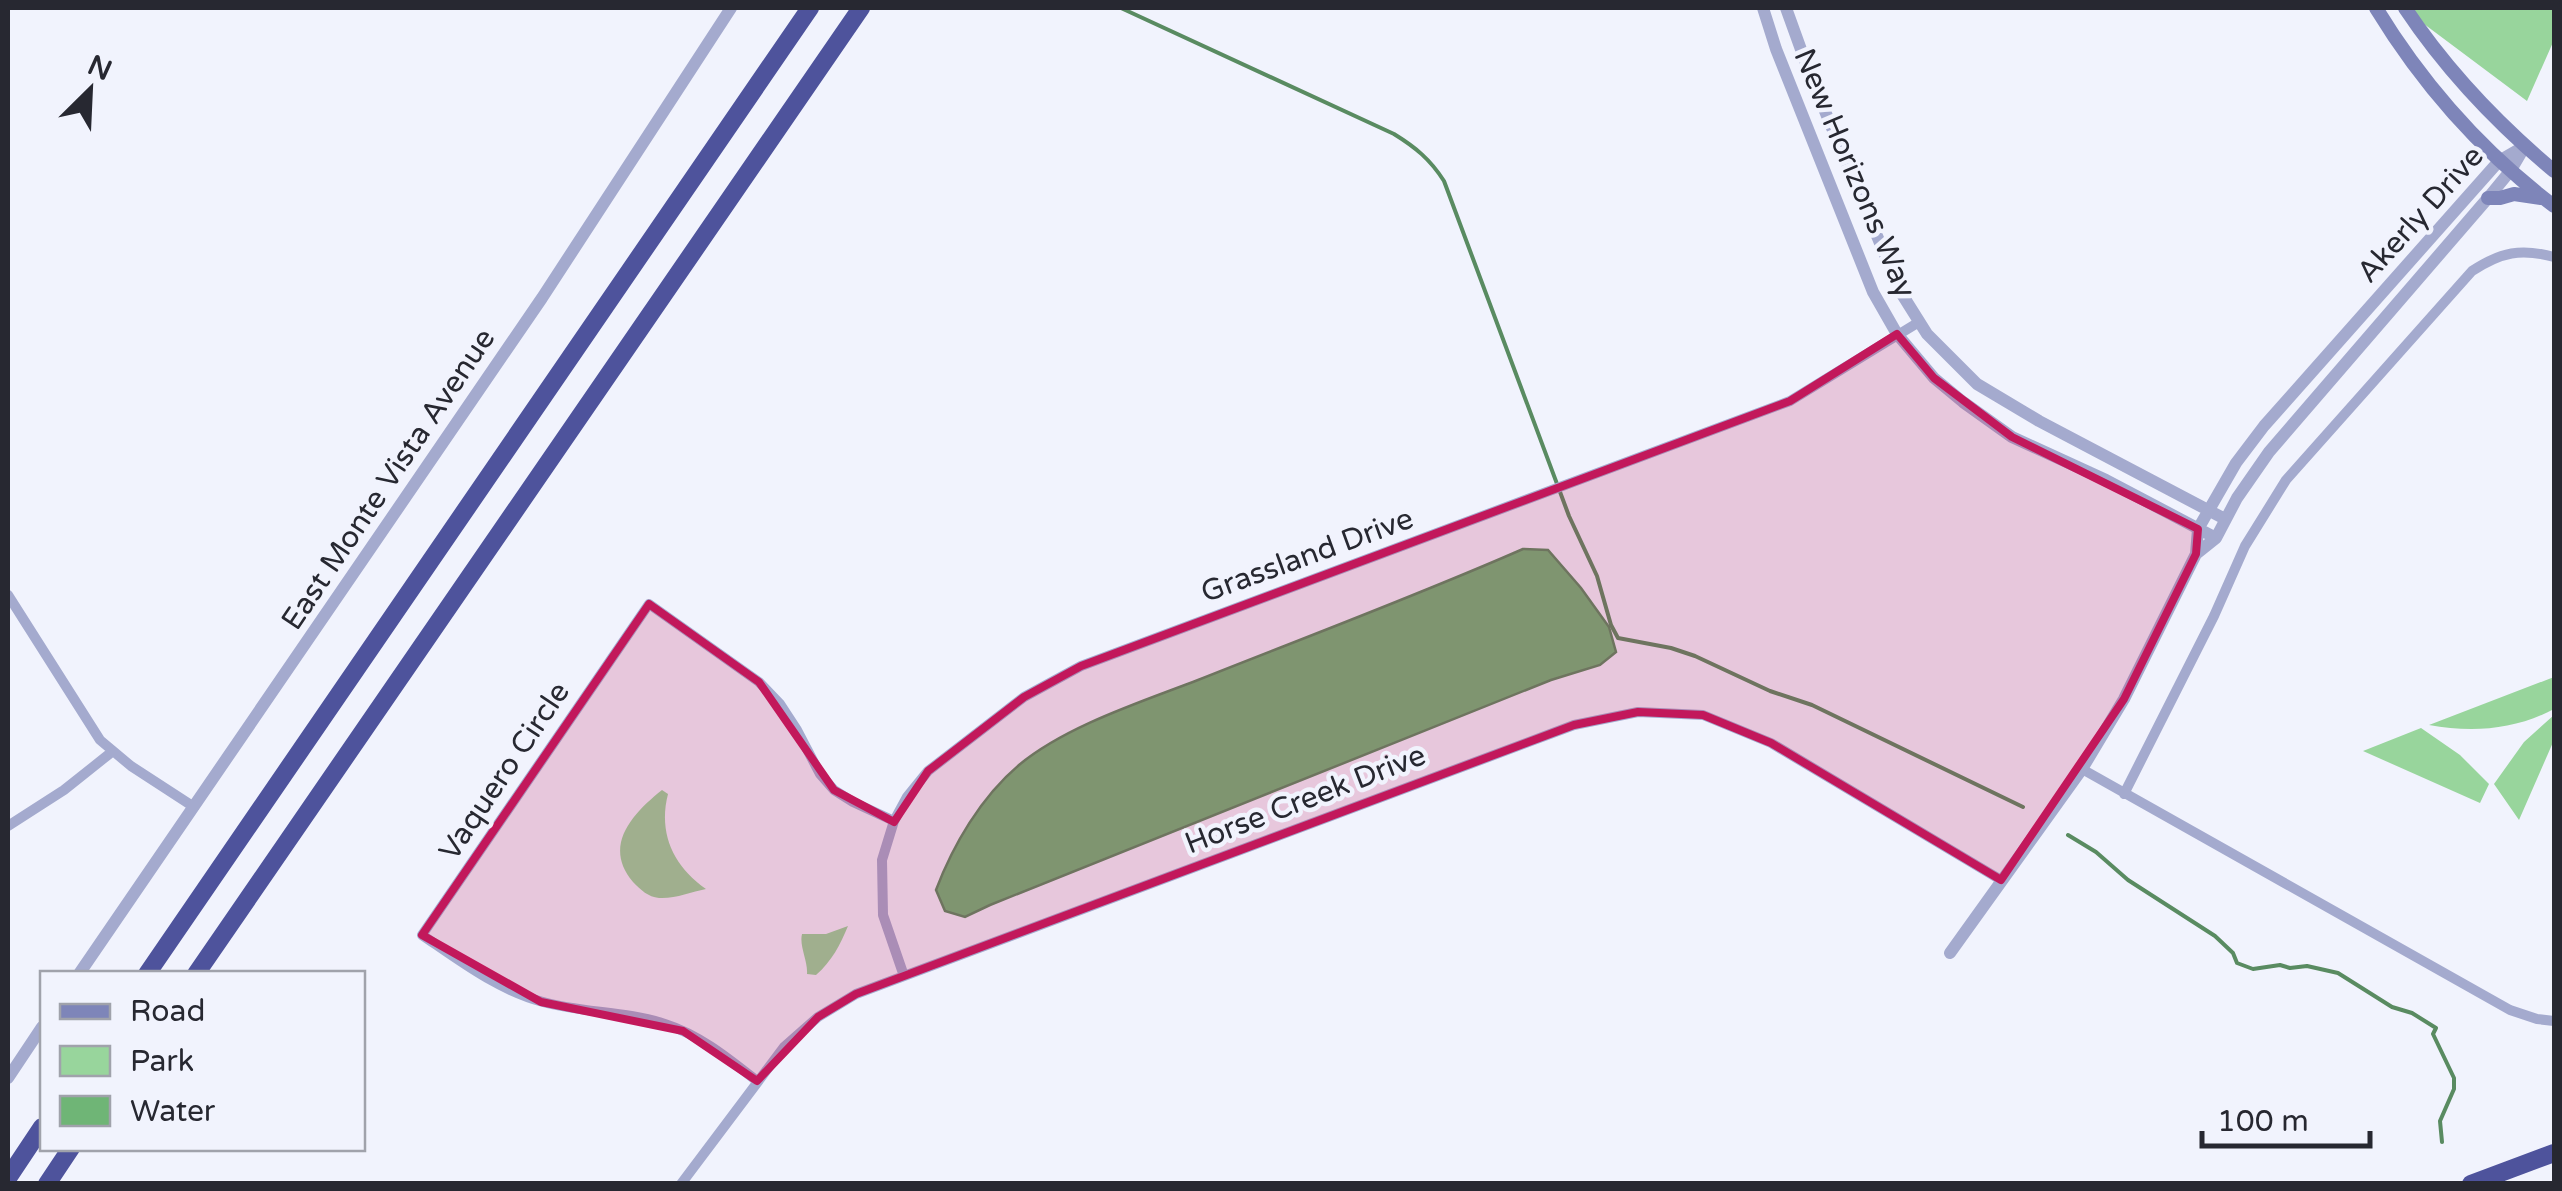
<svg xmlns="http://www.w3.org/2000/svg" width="2562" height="1191" viewBox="0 0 2562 1191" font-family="'Varela Round',sans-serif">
  <rect width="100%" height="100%" fill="#f1f3fd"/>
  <path fill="#98d59c" d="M 2405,8 L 2554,8 L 2554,40 L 2527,101 L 2408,12 Z
    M 2554,677 L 2554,709 C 2515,730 2472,733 2429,725 Z
    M 2554,715 L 2554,740 L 2519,820 L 2494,784 L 2524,742 Z
    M 2421,728 L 2460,755 L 2489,784 L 2480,803 L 2363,751 Z
    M 662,790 L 668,794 C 658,833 673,866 706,889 C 691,892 675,899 659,898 C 648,897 641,890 633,882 C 602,846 633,813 662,790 Z
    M 848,926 C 840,945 832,961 816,975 L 807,974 C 808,961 799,946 802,934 L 826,934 Z"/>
  <path fill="#6fb576" stroke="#598b61" stroke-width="2.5" d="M 1523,549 L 1548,550 L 1581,588 L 1609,627 L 1616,652 L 1600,665 L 1551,680 L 990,905 L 965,917 L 945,911 L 936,890 C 953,845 981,797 1019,765 C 1066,726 1141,702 1198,680 C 1306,637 1416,596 1523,549 Z"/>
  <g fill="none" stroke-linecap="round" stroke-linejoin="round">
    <path stroke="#598b61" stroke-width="4" d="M 1121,8 L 1394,134 C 1415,147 1430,159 1444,181 L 1569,516 L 1597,576 L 1611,625 L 1618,638 L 1671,648 L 1695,656 L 1770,691 L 1812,705 L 2023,807
      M 2068,835 L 2096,852 L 2128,880 L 2215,936 L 2233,953 L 2237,963 L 2253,969 L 2280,965 L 2290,968 L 2307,966 L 2338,973 L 2392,1007 L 2412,1013 L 2436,1028 L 2433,1034 L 2454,1078 L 2454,1089 L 2440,1121 L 2442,1142"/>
    <path stroke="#a4aace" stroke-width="10" d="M 8,595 L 100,740 L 131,766 L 194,807
      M 2082,769 L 2510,1010 L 2537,1019 L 2554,1021
      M 2124,794 L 2214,616 L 2245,546 L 2286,480 L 2472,271 C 2501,252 2521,248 2554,257
      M 8,826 L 64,790 L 113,751
      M 904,976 L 883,915 L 882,860 L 894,821 L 907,797 L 928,771 L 1024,697 L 1081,666 L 1790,401 L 1919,322
      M 757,1081 C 729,1059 700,1035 665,1024 C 626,1011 583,1013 543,1002 C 498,990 460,961 422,935 L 649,604 L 759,682 L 780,704 L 797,730 L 820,774 L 834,790 L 853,802 L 894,821
      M 681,1184 L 784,1047 L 818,1017 L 856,994 L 1574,725 L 1638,712 L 1703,715 L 1771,743 L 2001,880"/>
    <path stroke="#a4aace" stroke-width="12" d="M 1763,8 L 1776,49 L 1873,292 L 1897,334 L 1934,378 L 1963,402 L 2012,437 L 2106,480 L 2216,538
      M 1786,8 L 1812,80 L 1900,291 L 1927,334 L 1977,384 L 2039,421 L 2225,519
      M 2196,554 L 2198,529 L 2236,463 L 2264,426 L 2499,161 L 2525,146
      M 1950,953 L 2082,769 L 2124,699 L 2196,554 L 2216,538 L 2237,498 L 2269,452 L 2488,198 L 2511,170 L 2525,146
      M 79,974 L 542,298 L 731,8
      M 8,1078 L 42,1027"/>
    <path stroke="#7e85b9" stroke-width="14" d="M 2376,8 C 2423,85 2481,151 2554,206
      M 2405,8 C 2445,68 2499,125 2554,171
      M 2488,198 L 2500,198 L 2514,194 L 2541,198"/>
    <path stroke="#4e539c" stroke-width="18" d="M 147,974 L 810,8
      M 196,974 L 861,8
      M 8,1178 L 42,1127
      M 47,1184 L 71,1148
      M 2471,1184 L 2554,1153"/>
  </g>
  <path fill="#c2185b" fill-opacity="0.2" stroke="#c2185b" stroke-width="8" stroke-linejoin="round" d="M 1897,334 L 1934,378 L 2012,437 L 2198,529 L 2196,554 L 2124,699 L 2001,880 L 1771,743 L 1703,715 L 1638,712 L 1574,725 L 856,994 L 818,1017 L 757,1081 L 683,1031 L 541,1002 L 422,935 L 649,604 L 759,682 L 834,790 L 894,822 L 928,771 L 1024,697 L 1081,666 L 1790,401 Z"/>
  <g text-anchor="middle" stroke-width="9" stroke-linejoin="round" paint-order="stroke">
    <g font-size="30" fill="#272831" stroke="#f1f3fd">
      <text transform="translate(1855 173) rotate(67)" y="10">New Horizons Way</text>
      <text transform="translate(2420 214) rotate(-48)" y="10">Akerly Drive</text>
      <text transform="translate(388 479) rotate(-56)" y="10">East Monte Vista Avenue</text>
      <text transform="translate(1307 555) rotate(-20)" y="10">Grassland Drive</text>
      <text transform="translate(504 771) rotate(-56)" y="10">Vaquero Circle</text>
      <text transform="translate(1305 799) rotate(-21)" y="10">Horse Creek Drive</text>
    </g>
  </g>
  <rect width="2562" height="1191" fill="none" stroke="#272831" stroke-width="20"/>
  <rect x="40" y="971" width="325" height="180" fill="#f1f3fd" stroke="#a0a2ab" stroke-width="2.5"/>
  <rect x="60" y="1004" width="50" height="15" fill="#7e85b9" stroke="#a0a2ab" stroke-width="2.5"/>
  <text x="130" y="1021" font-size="30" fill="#272831">Road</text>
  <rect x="60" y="1046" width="50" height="30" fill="#98d59c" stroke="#a0a2ab" stroke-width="2.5"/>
  <text x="130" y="1071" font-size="30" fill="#272831">Park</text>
  <rect x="60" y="1096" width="50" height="30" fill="#6fb576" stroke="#a0a2ab" stroke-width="2.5"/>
  <text x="130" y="1121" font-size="30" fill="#272831">Water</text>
  <g transform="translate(90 90) rotate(24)" stroke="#f1f3fd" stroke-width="8" paint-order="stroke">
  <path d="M0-8L18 38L0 25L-18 38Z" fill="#272831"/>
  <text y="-15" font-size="28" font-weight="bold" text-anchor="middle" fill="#272831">N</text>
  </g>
  <path d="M2202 1131v15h168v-15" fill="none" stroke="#272831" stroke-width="5"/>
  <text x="2217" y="1131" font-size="30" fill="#272831" stroke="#f1f3fd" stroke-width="8" paint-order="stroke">100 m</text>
</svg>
